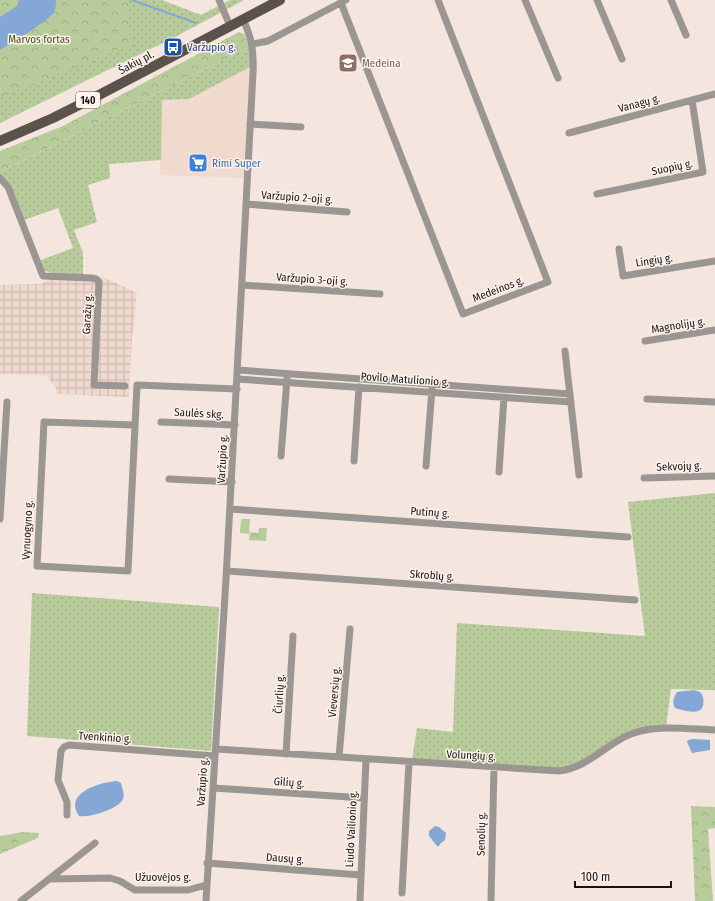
<svg xmlns="http://www.w3.org/2000/svg" width="715" height="901" viewBox="0 0 715 901" font-family="'Fira Sans Condensed',sans-serif">
  <defs>
    <pattern id="industrial-grid" width="8" height="8" patternUnits="userSpaceOnUse"><rect width="8" height="8" fill="#efd8cd"/><path d="M0 4h8M4 0v8" fill="none" stroke="#ccb8af"/></pattern>
    <pattern id="grass-dots" width="8" height="8" patternUnits="userSpaceOnUse"><rect width="8" height="8" fill="#b7cb9b"/><path d="M2 2h.1M6 6h.1" fill="none" stroke="#9dad84" stroke-width="1.8" stroke-linecap="round"/></pattern>
    <pattern id="forest-crowns" width="20" height="18" patternUnits="userSpaceOnUse"><rect width="20" height="18" fill="#b7cb9b"/><path d="M2 6a3 3 0 1 1 6 0M12 15a3 3 0 1 1 6 0" fill="none" stroke="#9dad84"/></pattern>
  </defs>
  <rect width="100%" height="100%" fill="#f4e5de"/>
  <path fill="#f0d9cd" d="M 250,67 L 245,178 L 160,175 L 162,100 L 189,99 Z"/>
  <path fill="url(#industrial-grid)" d="M 57,275 L 103,277 L 137,293 L 132,338 L 129,397 L 56,394 L 56,388 L 46,375 L 0,374 L 0,285 L 41,284 Z"/>
  <path fill="url(#grass-dots)" d="M 56,0 L 162,0 L 201,15 L 230,0 L 244,0 L 177,36 L 0,123 L 0,50 Z
    M 249,47 L 251,58 L 250,67 L 189,99 L 162,100 L 161,160 L 109,164 L 110,178 L 88,185 L 97,222 L 74,230 L 83,253 L 83,275 L 57,275 L 43,270 L 41,260 L 73,248 L 58,208 L 24,220 L 0,175 L 0,172 Z
    M 715,493 L 715,690 L 671,689 L 666,726 L 652,727 L 577,765 L 562,769 L 412,760 L 417,728 L 453,732 L 457,623 L 645,636 L 628,502 Z
    M 32,593 L 219,607 L 211,751 L 27,736 Z"/>
  <path fill="url(#forest-crowns)" d="M 0,0 L 128,0 L 131,45 L 0,98 Z
    M 239,32 L 244,34 L 249,47 L 0,172 L 0,151 L 63,126 Z
    M 259,528 L 267,528 L 266,541 L 249,540 L 250,532 L 258,533 Z
    M 691,806 L 715,807 L 715,828 L 708,829 L 713,901 L 695,901 Z
    M 23,832 L 39,833 L 38,838 L 0,854 L 0,836 Z"/>
  <path fill="#b7cb9b" d="M 241,519 L 250,519 L 249,534 L 240,533 Z"/>
  <path fill="#84a7d6" d="M 19,0 L 56,0 C 56,4 56,8 54,12 C 46,23 12,42 0,50 L 0,17 L 17,6 Z
    M 694,690 C 696,691 698,691 700,692 C 705,696 705,710 698,711 C 692,713 681,710 675,708 C 672,703 673,698 677,692 Z
    M 693,739 L 710,740 L 710,750 L 692,753 L 687,742 L 688,740 Z
    M 117,781 L 121,783 C 122,788 125,795 123,799 C 119,809 89,818 79,816 C 63,793 100,782 117,781 Z
    M 435,826 L 439,827 L 446,833 L 445,840 L 440,844 L 439,846 L 437,846 L 429,836 L 429,831 Z"/>
  <g fill="none" stroke-linecap="round" stroke-linejoin="round">
    <path stroke="#84a7d6" stroke-width="2" d="M 132,0 L 196,23"/>
    <path stroke="#9b9691" stroke-width="7" d="M 219,0 L 230,26
      M 525,0 L 558,78
      M 597,0 L 622,59
      M 671,0 L 686,35
      M 341,3 L 463,314 L 548,282 L 438,0
      M 253,44 L 268,41 L 346,0
      M 250,124 L 301,127
      M 569,133 L 715,94
      M 0,178 L 8,187 L 43,276 L 92,278 L 96,279 L 99,282 L 94,385 L 125,386
      M 597,194 L 703,172 L 692,100
      M 246,204 L 347,212
      M 619,249 L 623,276 L 715,261
      M 242,285 L 380,294
      M 645,341 L 715,330
      M 565,351 L 579,475
      M 238,370 L 570,394
      M 237,379 L 571,402
      M 647,399 L 715,402
      M 161,422 L 235,425
      M 135,425 L 44,422 L 37,566 L 128,571 L 137,385 L 237,389
      M 281,456 L 287,379
      M 354,461 L 359,387
      M 426,466 L 432,389
      M 499,472 L 504,397
      M 644,478 L 715,476
      M 169,479 L 232,482
      M 230,509 L 628,537
      M 0,519 L 7,402
      M 227,571 L 635,600
      M 216,749 L 559,771 C 585,768 602,749 624,737 C 651,723 686,729 715,730
      M 286,754 L 293,636
      M 339,757 L 350,629
      M 213,788 L 364,798
      M 67,815 L 67,802 L 58,780 L 61,751 L 64,747 L 69,745 L 215,756
      M 207,863 L 360,875
      M 50,879 L 110,878 L 120,881 L 135,890 L 188,890 L 206,885
      M 402,893 L 409,762
      M 21,901 L 95,843
      M 206,901 L 226,579 L 253,73 C 254,52 252,39 243,19
      M 360,901 L 366,759
      M 491,901 L 494,767"/>
    <path stroke="#5b534b" stroke-width="10" d="M 0,141 L 53,118 L 99,95 L 280,0"/>
  </g>
  <defs>
    <symbol id="bus-square" viewBox="-11 -11 22 22"><rect x="-9" y="-9" width="18" height="18" rx="4" fill="#1a4fb4" stroke="#fff3ed"/><path d="M-5-6H5V4H4V6H2V4H-2V6H-4V4H-5ZM-3.5-4V0h7V-4ZM-3.5 1.2v1.5H-2V1.2ZM2 1.2v1.5H3.5V1.2Z" fill="#fff"/></symbol>
    <symbol id="school-square" viewBox="-11 -11 22 22"><rect x="-9" y="-9" width="18" height="18" rx="4" fill="#8d6e63" stroke="#fff3ed"/><path d="M0-5L7-2L0 1L-7-2ZM-4 1L0 2.5L4 1V4Q0 6-4 4Z" fill="#fff"/></symbol>
    <symbol id="supermarket-square" viewBox="-11 -11 22 22"><rect x="-9" y="-9" width="18" height="18" rx="4" fill="#3f7fe0" stroke="#fff3ed"/><path d="M-6-5.5h2.5l.6 2H6L4.5 2H-2.5L-4.4-4H-6ZM-1.5 3.2a1.3 1.3 0 1 0 .1 0ZM3 3.2a1.3 1.3 0 1 0 .1 0Z" fill="#fff"/></symbol>
  </defs>
  <g fill-rule="evenodd">
    <use href="#bus-square" x="162" y="36" width="22" height="22"/>
    <use href="#school-square" x="337" y="52" width="22" height="22"/>
    <use href="#supermarket-square" x="187" y="152" width="22" height="22"/>
  </g>
  <g text-anchor="middle" stroke-width="3" stroke-linejoin="round" paint-order="stroke">
    <rect fill="#fff3ed" stroke="#5d5653" stroke-width="1" x="76" y="92" width="24" height="16" rx="3"/>
    <g font-size="10" font-weight="bold" fill="#181311">
      <text x="88" y="104">140</text>
    </g>
    <g font-size="11" fill="#3d5115" stroke="#fff3ed">
      <text x="39" y="43">Marvos fortas</text>
    </g>
    <g font-size="11" fill="#164399" stroke="#fff3ed" text-anchor="start">
      <text x="187" y="51">Varžupio g.</text>
    </g>
    <g font-size="11" fill="#181311" stroke="#fff3ed">
      <text transform="translate(136 62) rotate(-28)" y="4">Šakių pl.</text>
      <text transform="translate(639 103) rotate(-15)" y="4">Vanagų g.</text>
      <text transform="translate(672 167) rotate(-12)" y="4">Suopių g.</text>
      <text transform="translate(297 197) rotate(4)" y="4">Varžupio 2-oji g.</text>
      <text transform="translate(654 260) rotate(-9)" y="4">Lingių g.</text>
      <text transform="translate(312 279) rotate(4)" y="4">Varžupio 3-oji g.</text>
      <text transform="translate(498 289) rotate(-21)" y="4">Medeinos g.</text>
      <text transform="translate(87 314) rotate(-87)" y="4">Garažų g.</text>
      <text transform="translate(678 325) rotate(-9)" y="4">Magnolijų g.</text>
      <text transform="translate(405 379) rotate(4)" y="4">Povilo Matulionio g.</text>
      <text transform="translate(199 413) rotate(3)" y="4">Saulės skg.</text>
      <text transform="translate(222 459) rotate(-87)" y="4">Varžupio g.</text>
      <text transform="translate(679 466) rotate(-2)" y="4">Sekvojų g.</text>
      <text transform="translate(430 512) rotate(4)" y="4">Putinų g.</text>
      <text transform="translate(27 530) rotate(-87)" y="4">Vynuogyno g.</text>
      <text transform="translate(432 575) rotate(4)" y="4">Skroblų g.</text>
      <text transform="translate(334 692) rotate(-85)" y="4">Vieversių g.</text>
      <text transform="translate(279 694) rotate(-87)" y="4">Čiurlių g.</text>
      <text transform="translate(105 737) rotate(4)" y="4">Tvenkinio g.</text>
      <text transform="translate(471 755) rotate(3)" y="4">Volungių g.</text>
      <text transform="translate(202 782) rotate(-86)" y="4">Varžupio g.</text>
      <text transform="translate(289 782) rotate(4)" y="4">Gilių g.</text>
      <text transform="translate(351 829) rotate(-87)" y="4">Liudo Vailionio g.</text>
      <text transform="translate(481 834) rotate(-89)" y="4">Senolių g.</text>
      <text transform="translate(285 858) rotate(4)" y="4">Dausų g.</text>
      <text x="163" y="881">Užuovėjos g.</text>
    </g>
    <g font-size="11" fill="#785e54" stroke="#fff3ed" text-anchor="start">
      <text x="362" y="67">Medeina</text>
    </g>
    <g font-size="11" fill="#366cbe" stroke="#fff3ed" text-anchor="start">
      <text x="212" y="167">Rimi Super</text>
    </g>
  </g>
  <path d="M575 881v6h96v-6" fill="none" stroke="#181311" stroke-width="2"/>
  <text x="581" y="881" font-size="12" fill="#181311" stroke="#fff3ed" stroke-width="3" paint-order="stroke">100 m</text>
</svg>
